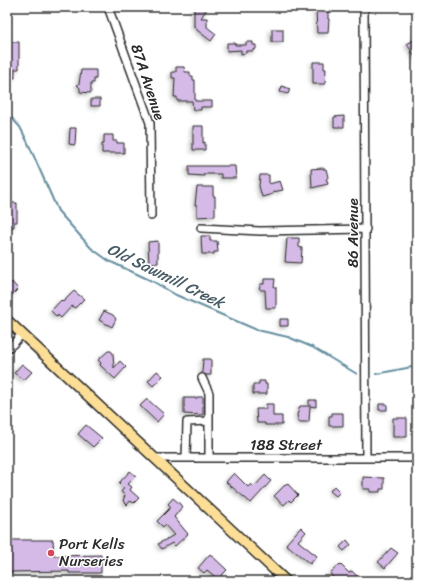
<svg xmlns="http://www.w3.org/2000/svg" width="424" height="588" viewBox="0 0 424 588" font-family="Sriracha,sans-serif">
  <defs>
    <filter id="shadow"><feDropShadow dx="-2" dy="2" stdDeviation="2" flood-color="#0004"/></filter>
  </defs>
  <rect width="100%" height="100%" fill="#fff"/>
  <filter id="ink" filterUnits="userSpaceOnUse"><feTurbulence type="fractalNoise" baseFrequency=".025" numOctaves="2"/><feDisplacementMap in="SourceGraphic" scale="8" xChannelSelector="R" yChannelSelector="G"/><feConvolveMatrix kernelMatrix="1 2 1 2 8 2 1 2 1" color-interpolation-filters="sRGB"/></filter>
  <g filter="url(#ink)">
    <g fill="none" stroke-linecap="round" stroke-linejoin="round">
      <path stroke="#658fa0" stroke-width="2" d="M 7,113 L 20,127 L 28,143 L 58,211 L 91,248 L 109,261 L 154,282 L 176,295 L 257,330 L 288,337 L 312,347 L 357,374
        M 376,374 L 417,366"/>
    </g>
    <path fill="#d5b9e7" stroke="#2b2b2b" filter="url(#shadow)" d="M 194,7 L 208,7 L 201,18 L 207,18 L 207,27 L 216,34 L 211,41 L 197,30 L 195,26 L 194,27 Z
      M 316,9 L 328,9 L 328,19 L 329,19 L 328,33 L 317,33 Z
      M 272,29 L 283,29 L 283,42 L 272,42 Z
      M 417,38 L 417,60 L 407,44 Z
      M 9,42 L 19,42 L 19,69 L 15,69 L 15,78 L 7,78 L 7,58 L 9,58 Z
      M 246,42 L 253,42 L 253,45 L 256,45 L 256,49 L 253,50 L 253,51 L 246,51 L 246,53 L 241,54 L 241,50 L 227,51 L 227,43 L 235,43 L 235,45 L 246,45 Z
      M 313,62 L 324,62 L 324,69 L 326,69 L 325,84 L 313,84 Z
      M 176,67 L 184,67 L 185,72 L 190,72 L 190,76 L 193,76 L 193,80 L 195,80 L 195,101 L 212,101 L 212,107 L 201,107 L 201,110 L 193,110 L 192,101 L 177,101 L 177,97 L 174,97 L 175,78 L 172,78 L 172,72 L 176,72 Z
      M 81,70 L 96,70 L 96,79 L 94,79 L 94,83 L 91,83 L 91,93 L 80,92 L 80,88 L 77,85 L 79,84 Z
      M 282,86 L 290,89 L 288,94 L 280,92 Z
      M 91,99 L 100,99 L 100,106 L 91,106 Z
      M 344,116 L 344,127 L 334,127 L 334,117 Z
      M 193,126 L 203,126 L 203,143 L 205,142 L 205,150 L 193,150 Z
      M 70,128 L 76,128 L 75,145 L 69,144 Z
      M 104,135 L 113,135 L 113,141 L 117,141 L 117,143 L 124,143 L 124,153 L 102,153 L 102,144 L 104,144 Z
      M 189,166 L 235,166 L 236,178 L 221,178 L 221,174 L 204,174 L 204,176 L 189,175 Z
      M 323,168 L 323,169 L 326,169 L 328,177 L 326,180 L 327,180 L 328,184 L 312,188 L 311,169 Z
      M 260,175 L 269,175 L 269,184 L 280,181 L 283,190 L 273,192 L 273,194 L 262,197 L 259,186 Z
      M 197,187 L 213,187 L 213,196 L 215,196 L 215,216 L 197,217 L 197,205 L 195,205 Z
      M 7,203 L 17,203 L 17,222 L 14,222 L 14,227 L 7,227 Z
      M 201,236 L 210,236 L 210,241 L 217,241 L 218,252 L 214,252 L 214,254 L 202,254 Z
      M 287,238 L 299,238 L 299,247 L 302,248 L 301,263 L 285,262 Z
      M 158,241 L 158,263 L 149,263 L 148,242 Z
      M 264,279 L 275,279 L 274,287 L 276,287 L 276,308 L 266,308 L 265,290 L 261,290 L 259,288 L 261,284 L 264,284 Z
      M 7,280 L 10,284 L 12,282 L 18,289 L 12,295 L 7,290 Z
      M 74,291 L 84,299 L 75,308 L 72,306 L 61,318 L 58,315 L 57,317 L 51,311 L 61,300 L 63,302 Z
      M 104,311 L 113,315 L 116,319 L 112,327 L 99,320 Z
      M 280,319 L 288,319 L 288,326 L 280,326 Z
      M 108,351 L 111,351 L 113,353 L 114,368 L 120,361 L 126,367 L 115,379 L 100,365 L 101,363 L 98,360 Z
      M 203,359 L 211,359 L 211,375 L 206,375 L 202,373 Z
      M 22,364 L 32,372 L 24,380 L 14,373 Z
      M 157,371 L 163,376 L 153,386 L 148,381 Z
      M 259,381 L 265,381 L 265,384 L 267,384 L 267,394 L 253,394 L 253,384 L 259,384 Z
      M 197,397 L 203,397 L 203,415 L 184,414 L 184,398 L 197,398 Z
      M 147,399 L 164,414 L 157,422 L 140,406 Z
      M 309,400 L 316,400 L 316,407 L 310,406 L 309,422 L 299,422 L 297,415 L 300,406 L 309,406 Z
      M 266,404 L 273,404 L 273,416 L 282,416 L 282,425 L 265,425 L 265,423 L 257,423 L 256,409 L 266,409 Z
      M 379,404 L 387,404 L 387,410 L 379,410 Z
      M 332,413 L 343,413 L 343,426 L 329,426 L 329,416 L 332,416 Z
      M 393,418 L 407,418 L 407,437 L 393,437 Z
      M 86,425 L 102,438 L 93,447 L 78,434 Z
      M 130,471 L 136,476 L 128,484 L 132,487 L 130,490 L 139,498 L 134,503 L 130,501 L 127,505 L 123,501 L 125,495 L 121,492 L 124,488 L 119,483 Z
      M 234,473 L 248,487 L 251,484 L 254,487 L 265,475 L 271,481 L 251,503 L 226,482 Z
      M 363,477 L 384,478 L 384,489 L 380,489 L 380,492 L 370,492 L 370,489 L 363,489 Z
      M 287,483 L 298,495 L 291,502 L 289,500 L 284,505 L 274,496 Z
      M 334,486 L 340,492 L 336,496 L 330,491 Z
      M 173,498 L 180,504 L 182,507 L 174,517 L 188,534 L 175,546 L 172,543 L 162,549 L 158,544 L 174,535 L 165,525 L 163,527 L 157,521 L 171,507 L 168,504 Z
      M 301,527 L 306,532 L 298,541 L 317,556 L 310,564 L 286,544 Z
      M 7,540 L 53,540 L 54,556 L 101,555 L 101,573 L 69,573 L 69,571 L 7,572 Z
      M 347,540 L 351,545 L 344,551 L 340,547 Z
      M 391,548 L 398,553 L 385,568 L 378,562 Z
      M 210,554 L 227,570 L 218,579 L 207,570 L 204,573 L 198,568 Z
      M 340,564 L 349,573 L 352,571 L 359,578 L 356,581 L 336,581 L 332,576 L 330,573 Z"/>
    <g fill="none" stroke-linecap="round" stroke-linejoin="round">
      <defs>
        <path id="minor" d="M 108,7 L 150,123 L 151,216
          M 364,7 L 366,458
          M 201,228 L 260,231 L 366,229
          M 7,349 L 13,344 L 22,334
          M 202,378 L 209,393 L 209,458
          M 154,458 L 417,458
          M 186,458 L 187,422 L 209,421"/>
        <path id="major" d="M 7,320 L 286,581"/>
      </defs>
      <use href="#minor" stroke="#2b2b2b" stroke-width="10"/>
      <use href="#major" stroke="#2b2b2b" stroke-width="12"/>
      <use href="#minor" stroke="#fff" stroke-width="7"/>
      <use href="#major" stroke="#fcde96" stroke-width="9"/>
    </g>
  </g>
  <circle fill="#d1495b" stroke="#fff" stroke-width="1.5" cx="51" cy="553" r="4"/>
  <g text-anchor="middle" stroke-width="3" stroke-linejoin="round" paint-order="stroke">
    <g font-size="15" fill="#2b2b2b" stroke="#fff">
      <text transform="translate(148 82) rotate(72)" y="5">87A Avenue</text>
      <text transform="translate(353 233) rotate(-90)" y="5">86 Avenue</text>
      <text x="286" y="450">188 Street</text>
    </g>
    <g font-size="15" fill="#2b2b2b" stroke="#fff" text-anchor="start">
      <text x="59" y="549">Port Kells<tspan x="59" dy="17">Nurseries</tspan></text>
    </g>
    <g font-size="16" font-style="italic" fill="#485d66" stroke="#fff">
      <text transform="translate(166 275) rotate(26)" y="6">Old Sawmill Creek</text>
    </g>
  </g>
  <rect width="424" height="588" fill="none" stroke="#fff" stroke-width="24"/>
  <rect x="12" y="12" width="400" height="564" fill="none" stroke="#2b2b2b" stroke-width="1.5" filter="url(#ink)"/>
</svg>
